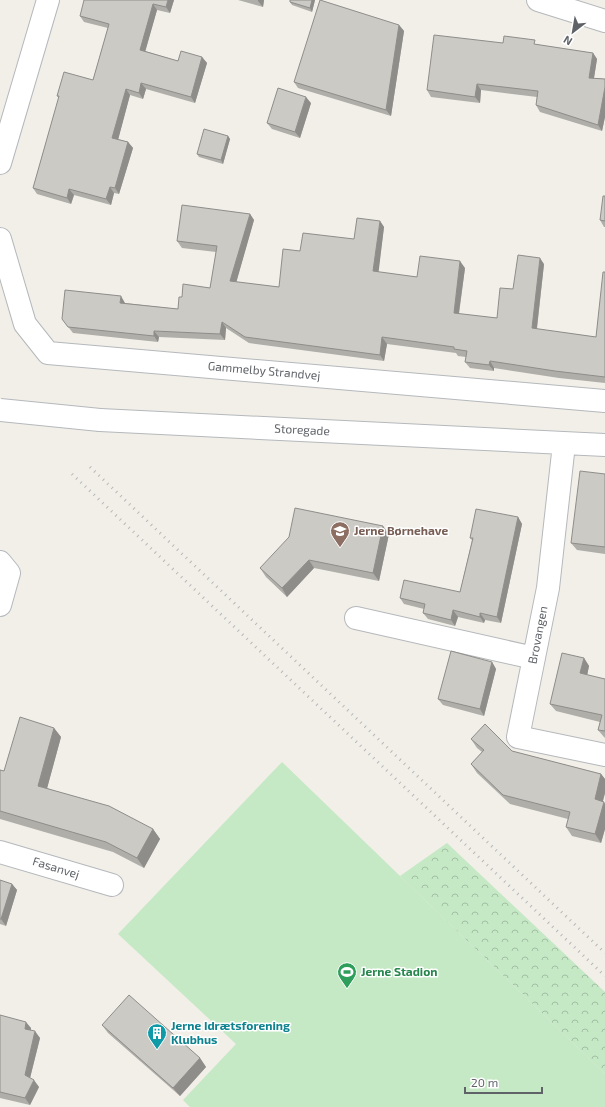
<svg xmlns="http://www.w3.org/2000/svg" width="605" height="1107" viewBox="0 0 605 1107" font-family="'Exo 2',sans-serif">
  <defs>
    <pattern id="forest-crowns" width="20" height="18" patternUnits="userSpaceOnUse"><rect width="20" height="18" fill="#c5e8c5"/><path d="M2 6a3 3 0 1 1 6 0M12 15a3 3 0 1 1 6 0" fill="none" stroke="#a3c0a4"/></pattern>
  </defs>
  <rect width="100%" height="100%" fill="#f1efe8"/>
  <path fill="url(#forest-crowns)" d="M 447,843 L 605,992 L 605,1074 L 400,876 Z"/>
  <path fill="#c5e8c5" d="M 282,762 L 605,1074 L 605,1107 L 190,1107 L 183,1100 L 236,1044 L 118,934 Z"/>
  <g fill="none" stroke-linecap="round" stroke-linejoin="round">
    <defs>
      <path id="minor" d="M 538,0 L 605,21
        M 0,163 L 48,0
        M 0,239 L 25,324 L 48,353 L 605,401
        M 100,420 L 605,445
        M 564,444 L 548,588 L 518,737 L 605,755
        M 0,562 L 9,573 L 0,605
        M 356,618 L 534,658
        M 0,852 L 112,885"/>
    </defs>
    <use href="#minor" stroke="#b5b8bc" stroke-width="24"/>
    <use href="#minor" stroke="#fff" stroke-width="22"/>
    <path stroke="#b6b7b8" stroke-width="3" stroke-dasharray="1 5" stroke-linecap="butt" d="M 90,467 L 605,953
      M 72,474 L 605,976"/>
    <defs>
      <path id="minor-bridge" d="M 0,410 L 100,420"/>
    </defs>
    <use href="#minor-bridge" stroke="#b5b8bc" stroke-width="24" stroke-linecap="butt"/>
    <use href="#minor-bridge" stroke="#fff" stroke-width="22"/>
  </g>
  <path fill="#afaea9" d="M 174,0 L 170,13 L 157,10 L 145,51 L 178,61 L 202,57 L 207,63 L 195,103 L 146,89 L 143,99 L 130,95 L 118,139 L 128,142 L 133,148 L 119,194 L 114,193 L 111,205 L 74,195 L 71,204 L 37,194 L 33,188 L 59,98 L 57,96 L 93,80 L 108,28 L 84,22 L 80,16 Z
    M 238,0 L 264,0 L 263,7 Z
    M 315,0 L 312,12 L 292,5 L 290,2 Z
    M 399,25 L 404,31 L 391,116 L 298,88 L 294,82 Z
    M 503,43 L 538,45 L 593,53 L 597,59 L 594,78 L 605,79 L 605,117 L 602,131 L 540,112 L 536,105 L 537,97 L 481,90 L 480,103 L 431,97 L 427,90 Z
    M 311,103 L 300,138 L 272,129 L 267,123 Z
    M 228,136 L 230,139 L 223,164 L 199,157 L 197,154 Z
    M 605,196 L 605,227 L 604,227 L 600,220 Z
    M 250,214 L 254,220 L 236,282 L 279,287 L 300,251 L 354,239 L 380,221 L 384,227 L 378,272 L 417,277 L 465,268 L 459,314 L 497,318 L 513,289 L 544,264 L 537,329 L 596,337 L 605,272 L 605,383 L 559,378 L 494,368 L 494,371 L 470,368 L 465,362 L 466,357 L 458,356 L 456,353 L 387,344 L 384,361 L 249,343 L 226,328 L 225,340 L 159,337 L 158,342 L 73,333 L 62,319 L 125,303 L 178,309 L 182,297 L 210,288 L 216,252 L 182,248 L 177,241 Z
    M 605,474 L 605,554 L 577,550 L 571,543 Z
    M 518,517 L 522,524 L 501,623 L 485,620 L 484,623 L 458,617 L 455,626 L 428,619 L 423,613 L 424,609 L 404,604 L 400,598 L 460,592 L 472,540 L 470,538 Z
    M 389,534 L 379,581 L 314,568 L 287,597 L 266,577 L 260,568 Z
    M 584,658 L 589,666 L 587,675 L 605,679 L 605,738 L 604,737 L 598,730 L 600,722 L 556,711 L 550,704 Z
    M 492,662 L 496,669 L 484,716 L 443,705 L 438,699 Z
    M 54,728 L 61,737 L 47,788 L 153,829 L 160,839 L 144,868 L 113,852 L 0,819 L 0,770 L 4,771 Z
    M 471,739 L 512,751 L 601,774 L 605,779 L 605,793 L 603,801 L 605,804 L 605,829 L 601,843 L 572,836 L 566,827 L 568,819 L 510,804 L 477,773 L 471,764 L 482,752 L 477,748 Z
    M 0,880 L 12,884 L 17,890 L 6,926 L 0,924 Z
    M 0,1015 L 31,1028 L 31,1030 L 40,1038 L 30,1078 L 39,1087 L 30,1105 L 0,1098 Z
    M 102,1025 L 200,1058 L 206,1067 L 180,1096 L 108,1033 Z"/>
  <path fill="#8f8d8a" d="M 168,0 L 174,0 L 170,13 L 166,7 Z
    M 258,0 L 264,0 L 263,7 L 258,1 Z
    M 312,0 L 315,0 L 312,12 L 310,8 Z
    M 153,4 L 157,10 L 144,56 L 140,50 Z
    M 399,25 L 404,31 L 391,116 L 386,110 Z
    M 593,53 L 597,59 L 593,84 L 589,78 Z
    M 202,57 L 207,63 L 195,103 L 191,97 Z
    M 141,83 L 146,89 L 143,99 L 139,93 Z
    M 477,84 L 481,90 L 480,103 L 475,97 Z
    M 605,87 L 605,117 L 602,131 L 598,125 Z
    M 126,89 L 130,95 L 117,144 L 112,138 Z
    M 306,97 L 311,103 L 300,138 L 295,132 Z
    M 228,136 L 230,139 L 223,164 L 221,160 Z
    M 128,142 L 133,148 L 119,194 L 115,188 Z
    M 110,187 L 114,193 L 111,205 L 106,199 Z
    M 69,189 L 74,195 L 71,204 L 67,198 Z
    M 250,214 L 254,220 L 235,287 L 230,281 Z
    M 380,221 L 384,227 L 378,277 L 373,271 Z
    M 540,258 L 544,264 L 536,335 L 532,328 Z
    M 460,261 L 465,268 L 458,319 L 454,313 Z
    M 121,296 L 125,303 L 124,309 L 120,303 Z
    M 222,322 L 226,328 L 225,340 L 220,334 Z
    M 154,331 L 159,337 L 158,342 L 154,336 Z
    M 382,337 L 387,344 L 384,361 L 380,355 Z
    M 490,361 L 494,368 L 494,371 L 489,365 Z
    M 518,517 L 522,524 L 501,623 L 497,617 Z
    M 383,526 L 389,534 L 379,581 L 373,573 Z
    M 309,560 L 314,568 L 287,597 L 282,588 Z
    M 453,610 L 458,617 L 455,626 L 451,620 Z
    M 480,613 L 485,620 L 484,623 L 480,617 Z
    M 584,658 L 589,666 L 586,681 L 580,673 Z
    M 492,662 L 496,669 L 484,716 L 480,709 Z
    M 54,728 L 61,737 L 45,796 L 38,786 Z
    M 601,774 L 605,779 L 605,793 L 601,808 L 595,799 Z
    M 604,802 L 605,804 L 605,829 L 601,843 L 595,834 Z
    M 153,829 L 160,839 L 144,868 L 137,858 Z
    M 12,884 L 17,890 L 6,926 L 1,919 Z
    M 26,1022 L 31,1028 L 30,1035 L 25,1029 Z
    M 35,1031 L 40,1038 L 29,1082 L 25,1075 Z
    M 200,1058 L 206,1067 L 180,1096 L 173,1088 Z
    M 34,1080 L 39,1087 L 30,1105 L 25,1098 Z"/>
  <path fill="#cccac5" stroke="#8f8d8a" d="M 84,0 L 168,0 L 166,7 L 153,4 L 140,50 L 178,61 L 181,51 L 202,57 L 191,97 L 141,83 L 139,93 L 126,89 L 112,138 L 128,142 L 115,188 L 110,187 L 106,199 L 69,189 L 67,198 L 33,188 L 59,96 L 57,96 L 64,72 L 93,80 L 109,24 L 80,16 Z
    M 290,0 L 312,0 L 310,8 L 290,2 Z
    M 320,0 L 399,25 L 386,110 L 294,82 Z
    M 434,35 L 503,43 L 504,36 L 535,40 L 534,44 L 593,53 L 589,78 L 605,79 L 605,87 L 598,125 L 536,105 L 538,91 L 477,84 L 475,97 L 427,90 Z
    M 278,88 L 306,97 L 295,132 L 267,123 Z
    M 204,129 L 228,136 L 221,160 L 197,154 Z
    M 603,196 L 605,196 L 605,221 L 600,220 Z
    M 182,205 L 250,214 L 230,281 L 279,287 L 283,249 L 300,251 L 303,233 L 354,239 L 357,218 L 380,221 L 373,271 L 417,277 L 420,256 L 460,261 L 454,313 L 497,318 L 500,288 L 513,289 L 518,255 L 540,258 L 532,328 L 596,337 L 603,272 L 605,272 L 605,377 L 555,371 L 490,361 L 489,365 L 465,362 L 467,351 L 454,349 L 454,347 L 382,337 L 380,355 L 245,337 L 222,322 L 220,334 L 154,331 L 154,336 L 68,327 L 62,319 L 65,290 L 121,296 L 120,303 L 178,309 L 179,297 L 182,297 L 183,284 L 210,288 L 217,246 L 177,241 Z
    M 580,471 L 605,474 L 605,547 L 571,543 Z
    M 295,508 L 383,526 L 373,573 L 309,560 L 282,588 L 260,568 L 289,537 Z
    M 476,509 L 518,517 L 497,617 L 480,613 L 480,617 L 453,610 L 451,620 L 423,613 L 425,604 L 400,598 L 404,580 L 460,592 L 473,538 L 470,538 Z
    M 451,651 L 492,662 L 480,709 L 438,699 Z
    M 562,653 L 584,658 L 580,673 L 605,679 L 605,731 L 598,730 L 602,715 L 550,704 Z
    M 20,717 L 54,728 L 38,786 L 109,806 L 153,829 L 137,858 L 106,842 L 0,811 L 0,770 L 4,771 Z
    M 485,724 L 512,751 L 601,774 L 595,799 L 604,802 L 595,834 L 566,827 L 570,812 L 503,795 L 471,764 L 484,750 L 471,739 Z
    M 0,880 L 12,884 L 1,919 L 0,919 Z
    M 129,995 L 200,1058 L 173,1088 L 102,1025 Z
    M 0,1015 L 26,1022 L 25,1029 L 35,1031 L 25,1075 L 34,1080 L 25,1098 L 0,1092 Z"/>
  <defs>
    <symbol id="school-pin" viewBox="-11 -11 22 30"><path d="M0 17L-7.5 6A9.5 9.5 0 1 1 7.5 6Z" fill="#8d6e63" stroke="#fff"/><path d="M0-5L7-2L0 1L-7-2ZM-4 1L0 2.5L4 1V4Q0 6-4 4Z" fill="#fff"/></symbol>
    <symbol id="stadium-pin" viewBox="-11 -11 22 30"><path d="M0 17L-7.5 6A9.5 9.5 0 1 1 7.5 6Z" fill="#2e9e5b" stroke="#fff"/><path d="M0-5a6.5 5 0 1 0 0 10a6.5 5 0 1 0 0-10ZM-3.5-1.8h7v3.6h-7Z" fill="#fff"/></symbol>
    <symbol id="building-pin" viewBox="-11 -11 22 30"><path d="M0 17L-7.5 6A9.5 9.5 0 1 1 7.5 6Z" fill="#0f9aa8" stroke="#fff"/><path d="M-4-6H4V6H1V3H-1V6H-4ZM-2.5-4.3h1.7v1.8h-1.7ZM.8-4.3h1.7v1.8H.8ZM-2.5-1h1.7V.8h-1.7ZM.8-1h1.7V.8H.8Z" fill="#fff"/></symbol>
  </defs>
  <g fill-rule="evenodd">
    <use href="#school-pin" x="329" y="520" width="22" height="30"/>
    <use href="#stadium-pin" x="336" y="961" width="22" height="30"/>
    <use href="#building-pin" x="146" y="1022" width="22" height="30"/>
  </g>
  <g text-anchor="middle" stroke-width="3" stroke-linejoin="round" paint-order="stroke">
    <g font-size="12" fill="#5f6368" stroke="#fff">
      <text transform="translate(264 371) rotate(5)" y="4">Gammelby Strandvej</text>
      <text transform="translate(302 430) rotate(3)" y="4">Storegade</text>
      <text transform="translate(538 635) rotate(-79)" y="4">Brovangen</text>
      <text transform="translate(56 868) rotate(17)" y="4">Fasanvej</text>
    </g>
    <g font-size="12" font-weight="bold" fill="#785e54" stroke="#fff" text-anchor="start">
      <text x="354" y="535">Jerne Børnehave</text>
    </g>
    <g font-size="12" font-weight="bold" fill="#27864d" stroke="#fff" text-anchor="start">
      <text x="361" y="976">Jerne Stadion</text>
    </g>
    <g font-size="12" font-weight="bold" fill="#0d838f" stroke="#fff" text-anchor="start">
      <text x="171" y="1030">Jerne Idrætsforening<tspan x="171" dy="14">Klubhus</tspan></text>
    </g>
  </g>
  <g transform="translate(573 32) rotate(211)" stroke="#ffffff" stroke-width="3" paint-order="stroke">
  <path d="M0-3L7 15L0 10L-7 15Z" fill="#5f6368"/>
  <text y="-6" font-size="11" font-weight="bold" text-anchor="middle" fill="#5f6368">N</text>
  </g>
  <path d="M465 1087v6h77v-6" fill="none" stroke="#5f6368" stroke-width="2"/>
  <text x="471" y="1087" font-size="12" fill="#5f6368" stroke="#ffffff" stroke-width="3" paint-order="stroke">20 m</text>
</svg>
